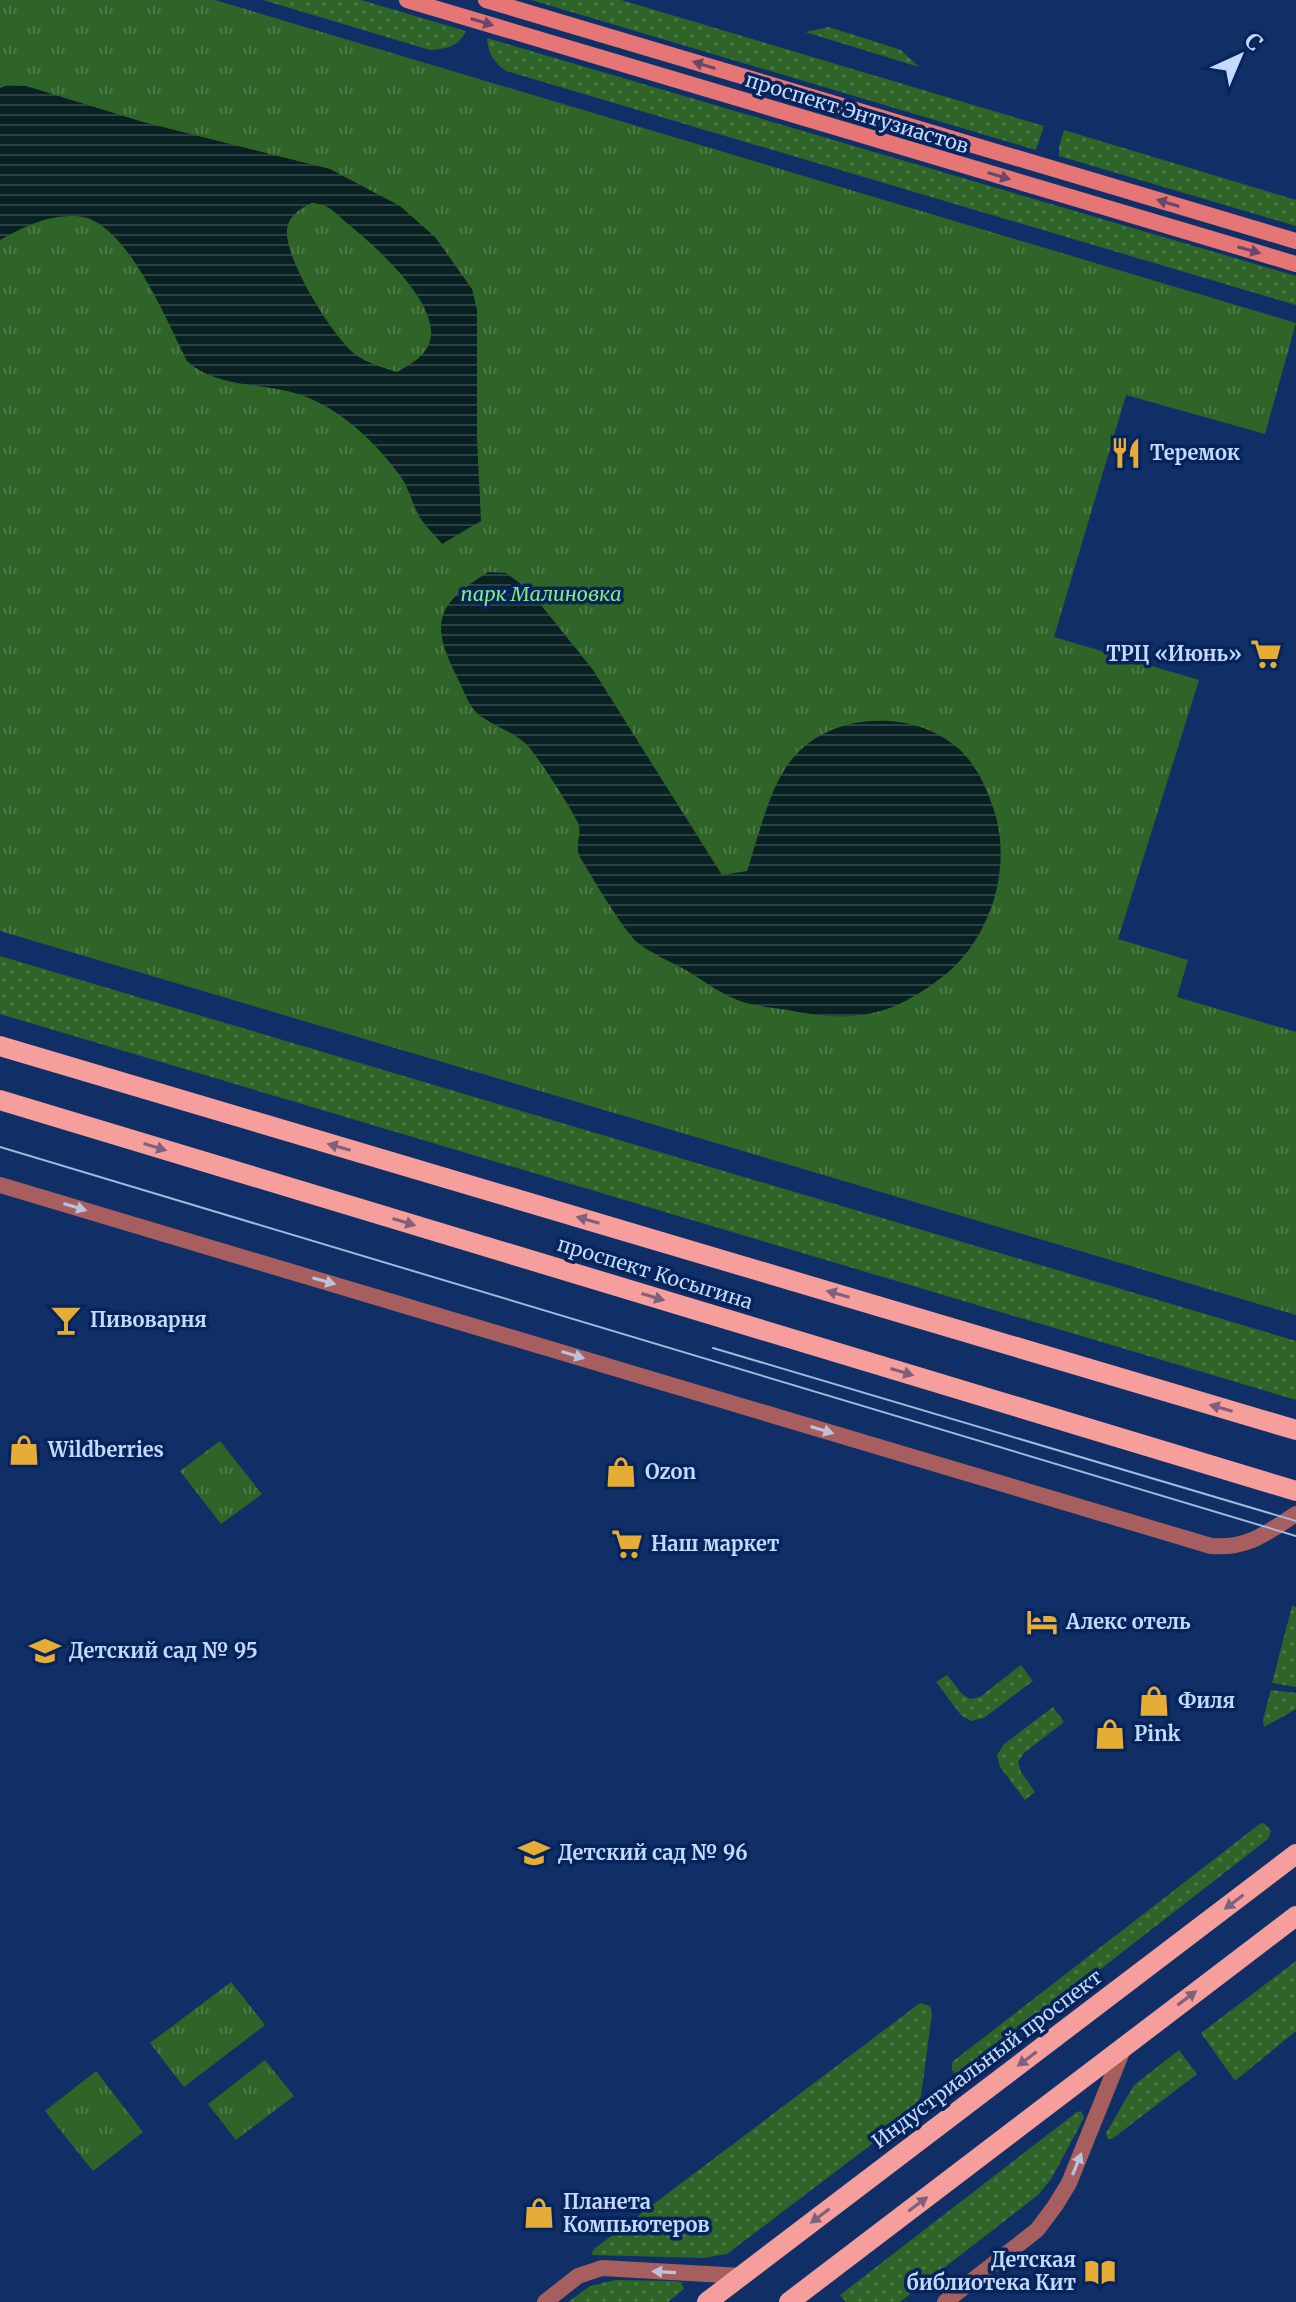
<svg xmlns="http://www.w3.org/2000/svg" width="1296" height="2302" viewBox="0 0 1296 2302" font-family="Merriweather,serif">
  <defs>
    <pattern id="grass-dots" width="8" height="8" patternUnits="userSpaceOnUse" patternTransform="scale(2)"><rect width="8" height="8" fill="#2e6427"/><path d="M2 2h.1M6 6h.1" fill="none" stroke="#4b7a47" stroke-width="1.8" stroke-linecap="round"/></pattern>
    <pattern id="park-tufts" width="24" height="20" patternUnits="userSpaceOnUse" patternTransform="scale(2)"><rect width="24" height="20" fill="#2e6427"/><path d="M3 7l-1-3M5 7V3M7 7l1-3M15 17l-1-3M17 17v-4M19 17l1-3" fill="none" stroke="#4b7a47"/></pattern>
    <pattern id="water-rules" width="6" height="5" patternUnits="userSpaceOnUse" patternTransform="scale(2)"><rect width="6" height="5" fill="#092122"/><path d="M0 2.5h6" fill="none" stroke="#2b4143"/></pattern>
  </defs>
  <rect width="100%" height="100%" fill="#102f67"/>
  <path fill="url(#grass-dots)" d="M 263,0 L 361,0 L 466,31 C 459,47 445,49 430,50 Z
    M 531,0 L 621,0 L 1044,126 L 1036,150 Z
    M 829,27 L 901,50 L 919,67 L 805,32 Z
    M 487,38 L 1296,276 L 1296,305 L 506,71 C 494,62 488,54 487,38 Z
    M 1064,130 L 1296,200 L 1296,226 L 1059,156 L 1059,147 Z
    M 0,956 L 1296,1341 L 1296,1400 L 0,1014 Z
    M 1292,1606 L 1296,1607 L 1296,1687 L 1272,1683 Z
    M 1021,1665 L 1033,1681 L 984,1718 L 971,1721 L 961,1715 L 936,1682 L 947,1675 L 962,1694 L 970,1699 L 980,1697 Z
    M 1271,1690 L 1296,1693 L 1296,1709 L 1264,1727 L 1263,1720 Z
    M 1053,1707 L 1064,1722 L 1024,1753 L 1018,1762 L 1021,1772 L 1035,1792 L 1025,1800 L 1000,1767 L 997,1755 L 1004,1744 Z
    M 1261,1823 L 1265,1824 L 1271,1831 L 1268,1839 L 963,2076 L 955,2074 L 952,2070 L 952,2062 Z
    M 1296,1961 L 1296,2031 L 1235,2081 L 1201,2033 Z
    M 920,2003 L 930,2006 L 932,2013 L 921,2096 L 912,2113 L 901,2122 L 727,2254 L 704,2258 L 591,2255 L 594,2249 Z
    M 1179,2050 L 1197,2074 L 1112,2139 L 1108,2139 L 1106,2133 L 1134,2085 Z
    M 1081,2111 L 1084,2118 L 1051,2179 L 1038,2195 L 900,2302 L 846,2302 L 840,2295 L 1077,2112 Z
    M 615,2280 L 675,2281 L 681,2282 L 684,2289 L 668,2302 L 568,2302 L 590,2286 Z"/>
  <path fill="url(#park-tufts)" d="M 0,0 L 215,0 L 1296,323 L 1265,434 L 1126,395 L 1054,637 L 1199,680 L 1118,939 L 1188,960 L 1177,997 L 1296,1032 L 1296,1315 L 0,931 Z
    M 220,1441 L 262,1494 L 221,1524 L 180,1471 Z
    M 231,1982 L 265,2025 L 184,2087 L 150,2043 Z
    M 265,2060 L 294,2096 L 236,2140 L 208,2104 Z
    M 96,2071 L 143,2132 L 93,2171 L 45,2111 Z"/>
  <path fill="url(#water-rules)" fill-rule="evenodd" d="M 8,85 L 26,86 L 143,122 L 330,169 L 400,206 L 435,237 L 472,289 L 477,310 L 477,439 L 481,521 L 442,544 C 435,535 425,526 419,516 C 412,503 409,489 401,477 C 378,445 345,413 309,398 C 270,381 220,391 187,361 C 167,322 125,216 75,216 C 47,215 23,227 0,240 L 0,88 ZM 311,203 C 312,203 323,204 323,205 C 332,208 341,218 348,224 C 374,245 444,306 429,344 C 423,358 409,365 397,372 C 384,368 367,363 356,355 C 333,338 284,258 287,230 C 289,215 300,209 311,203 Z
    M 488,572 L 506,573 L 529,590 L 593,670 L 722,875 L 747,871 C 759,836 769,786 793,758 C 832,711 915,709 959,749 C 978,766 991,797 997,821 C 1010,876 988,940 945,975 C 892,1016 858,1023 793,1011 C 777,1008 761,1007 746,1003 C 725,997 704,981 686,970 C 671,962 652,954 638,943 C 625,933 592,877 581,859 C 574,849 581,838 579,826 C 578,818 536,754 528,746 C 515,731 491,726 477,713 C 468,705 463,688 457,677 C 429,622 437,604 488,572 Z"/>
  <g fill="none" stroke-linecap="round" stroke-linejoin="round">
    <path stroke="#a65f5e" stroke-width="16" d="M 0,1185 L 1211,1546 C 1247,1549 1267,1533 1296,1514
      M 545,2302 L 578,2276 L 602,2268 L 742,2276
      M 945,2302 L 1037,2230 L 1055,2206 L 1069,2183 L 1124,2047"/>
    <path stroke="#e67576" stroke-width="16" d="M 407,0 L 1296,264
      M 486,0 L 1296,241"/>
    <path stroke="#f59e9c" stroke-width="20" d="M 0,1046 L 1296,1430
      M 0,1100 L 1296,1491
      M 707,2302 L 1296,1854
      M 789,2302 L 1296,1916"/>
    <path stroke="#a1b8de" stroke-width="2" d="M 0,1147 L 1296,1536
      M 713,1348 L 1296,1521"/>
  </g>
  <defs><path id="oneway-solid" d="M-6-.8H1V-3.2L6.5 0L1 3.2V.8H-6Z" transform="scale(2)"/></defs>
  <g fill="#6b4867">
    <use href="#oneway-solid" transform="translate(482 22) rotate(17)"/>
    <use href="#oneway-solid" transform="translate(704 65) rotate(-163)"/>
    <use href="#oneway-solid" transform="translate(999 176) rotate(17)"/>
    <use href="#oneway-solid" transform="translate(1168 203) rotate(-163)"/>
    <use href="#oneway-solid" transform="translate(1249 250) rotate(16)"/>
  </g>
  <g fill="#7e617c">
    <use href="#oneway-solid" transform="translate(155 1147) rotate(17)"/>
    <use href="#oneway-solid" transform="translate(339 1147) rotate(-164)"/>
    <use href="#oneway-solid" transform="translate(588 1220) rotate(-164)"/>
    <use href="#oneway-solid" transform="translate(404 1222) rotate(17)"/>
    <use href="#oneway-solid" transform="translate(838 1294) rotate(-164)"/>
    <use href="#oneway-solid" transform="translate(653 1297) rotate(17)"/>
    <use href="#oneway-solid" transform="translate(902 1372) rotate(17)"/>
    <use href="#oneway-solid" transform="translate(1221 1408) rotate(-164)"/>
    <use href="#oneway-solid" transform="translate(1234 1902) rotate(143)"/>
    <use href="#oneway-solid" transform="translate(1187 1998) rotate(-37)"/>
    <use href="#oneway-solid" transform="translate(1027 2059) rotate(143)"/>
    <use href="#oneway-solid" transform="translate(918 2204) rotate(-37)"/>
    <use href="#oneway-solid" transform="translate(820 2216) rotate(143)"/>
  </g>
  <g fill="#bec1dc">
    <use href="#oneway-solid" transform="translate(75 1207) rotate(17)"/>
    <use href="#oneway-solid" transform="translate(324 1281) rotate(16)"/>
    <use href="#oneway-solid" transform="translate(573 1355) rotate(17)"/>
    <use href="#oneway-solid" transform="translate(822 1430) rotate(17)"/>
    <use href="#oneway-solid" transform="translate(1077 2164) rotate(-68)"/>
    <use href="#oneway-solid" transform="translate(664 2272) rotate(-177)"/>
  </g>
  <defs>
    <symbol id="restaurant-bare" viewBox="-9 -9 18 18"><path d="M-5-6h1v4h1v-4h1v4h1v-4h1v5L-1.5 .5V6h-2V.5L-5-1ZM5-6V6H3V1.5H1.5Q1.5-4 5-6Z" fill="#e6ad36" stroke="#06245b" stroke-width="2.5" paint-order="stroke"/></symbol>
    <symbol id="supermarket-bare" viewBox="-9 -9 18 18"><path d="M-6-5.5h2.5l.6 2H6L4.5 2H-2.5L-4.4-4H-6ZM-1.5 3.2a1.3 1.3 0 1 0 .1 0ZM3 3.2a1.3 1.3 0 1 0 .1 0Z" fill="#e6ad36" stroke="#06245b" stroke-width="2.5" paint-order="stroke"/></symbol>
    <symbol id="bar-bare" viewBox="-9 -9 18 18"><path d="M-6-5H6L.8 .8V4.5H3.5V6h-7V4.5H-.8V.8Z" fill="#e6ad36" stroke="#06245b" stroke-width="2.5" paint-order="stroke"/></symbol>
    <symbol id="shop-bare" viewBox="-9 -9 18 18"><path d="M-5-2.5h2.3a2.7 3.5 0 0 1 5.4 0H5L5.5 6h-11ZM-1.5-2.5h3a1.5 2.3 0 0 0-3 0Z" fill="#e6ad36" stroke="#06245b" stroke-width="2.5" paint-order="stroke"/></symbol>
    <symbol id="hotel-bare" viewBox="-9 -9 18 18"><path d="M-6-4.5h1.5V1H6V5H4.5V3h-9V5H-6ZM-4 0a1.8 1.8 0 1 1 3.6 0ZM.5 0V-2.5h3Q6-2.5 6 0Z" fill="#e6ad36" stroke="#06245b" stroke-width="2.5" paint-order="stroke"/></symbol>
    <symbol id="school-bare" viewBox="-9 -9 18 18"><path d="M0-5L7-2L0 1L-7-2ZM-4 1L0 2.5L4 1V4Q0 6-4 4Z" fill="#e6ad36" stroke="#06245b" stroke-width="2.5" paint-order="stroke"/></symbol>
    <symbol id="library-bare" viewBox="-9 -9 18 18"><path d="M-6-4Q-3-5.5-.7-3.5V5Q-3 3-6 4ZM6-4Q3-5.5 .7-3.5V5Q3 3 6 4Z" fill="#e6ad36" stroke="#06245b" stroke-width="2.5" paint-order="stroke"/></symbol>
  </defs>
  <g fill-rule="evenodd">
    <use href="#restaurant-bare" x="1104" y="431" width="44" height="44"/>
    <use href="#supermarket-bare" x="1244" y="632" width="44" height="44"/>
    <use href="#bar-bare" x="44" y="1298" width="44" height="44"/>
    <use href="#shop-bare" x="2" y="1428" width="44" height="44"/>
    <use href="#shop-bare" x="599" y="1450" width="44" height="44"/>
    <use href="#supermarket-bare" x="605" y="1522" width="44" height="44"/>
    <use href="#hotel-bare" x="1020" y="1600" width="44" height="44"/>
    <use href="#school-bare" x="23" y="1629" width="44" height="44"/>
    <use href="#shop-bare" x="1132" y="1679" width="44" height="44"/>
    <use href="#shop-bare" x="1088" y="1712" width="44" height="44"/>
    <use href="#school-bare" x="512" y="1831" width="44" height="44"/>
    <use href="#shop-bare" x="517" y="2191" width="44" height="44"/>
    <use href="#library-bare" x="1078" y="2250" width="44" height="44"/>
  </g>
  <g text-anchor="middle" stroke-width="7" stroke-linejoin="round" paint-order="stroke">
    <g font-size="20" fill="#c4d9fb" stroke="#06245b">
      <text transform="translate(857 113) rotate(17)" y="7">проспект Энтузиастов</text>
      <text transform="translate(655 1273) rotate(17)" y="7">проспект Косыгина</text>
      <text transform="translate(987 2059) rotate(-37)" y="7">Индустриальный проспект</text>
    </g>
    <g font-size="20" font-weight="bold" fill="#c4d9fb" stroke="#06245b" text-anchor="start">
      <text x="1150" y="460">Теремок</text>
      <text x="1242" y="661" text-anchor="end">ТРЦ «Июнь»</text>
      <text x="90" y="1327">Пивоварня</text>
      <text x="48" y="1457">Wildberries</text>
      <text x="645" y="1479">Ozon</text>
      <text x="651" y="1551">Наш маркет</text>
      <text x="1066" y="1629">Алекс отель</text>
      <text x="69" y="1658">Детский сад № 95</text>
      <text x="1178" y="1708">Филя</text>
      <text x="1134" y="1741">Pink</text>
      <text x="558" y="1860">Детский сад № 96</text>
      <text x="563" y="2209">Планета<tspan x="563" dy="23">Компьютеров</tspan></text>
      <text x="1076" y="2267" text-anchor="end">Детская<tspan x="1076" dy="23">библиотека Кит</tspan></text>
    </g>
    <g font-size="20" font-style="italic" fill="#87e979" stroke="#06245b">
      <text x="541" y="601">парк Малиновка</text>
    </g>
  </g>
  <g transform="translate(1240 56) rotate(44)" stroke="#06245b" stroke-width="6" paint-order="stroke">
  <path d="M0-6L14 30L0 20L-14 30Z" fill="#c4d9fb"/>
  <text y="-12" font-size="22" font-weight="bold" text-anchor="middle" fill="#c4d9fb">С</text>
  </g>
</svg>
